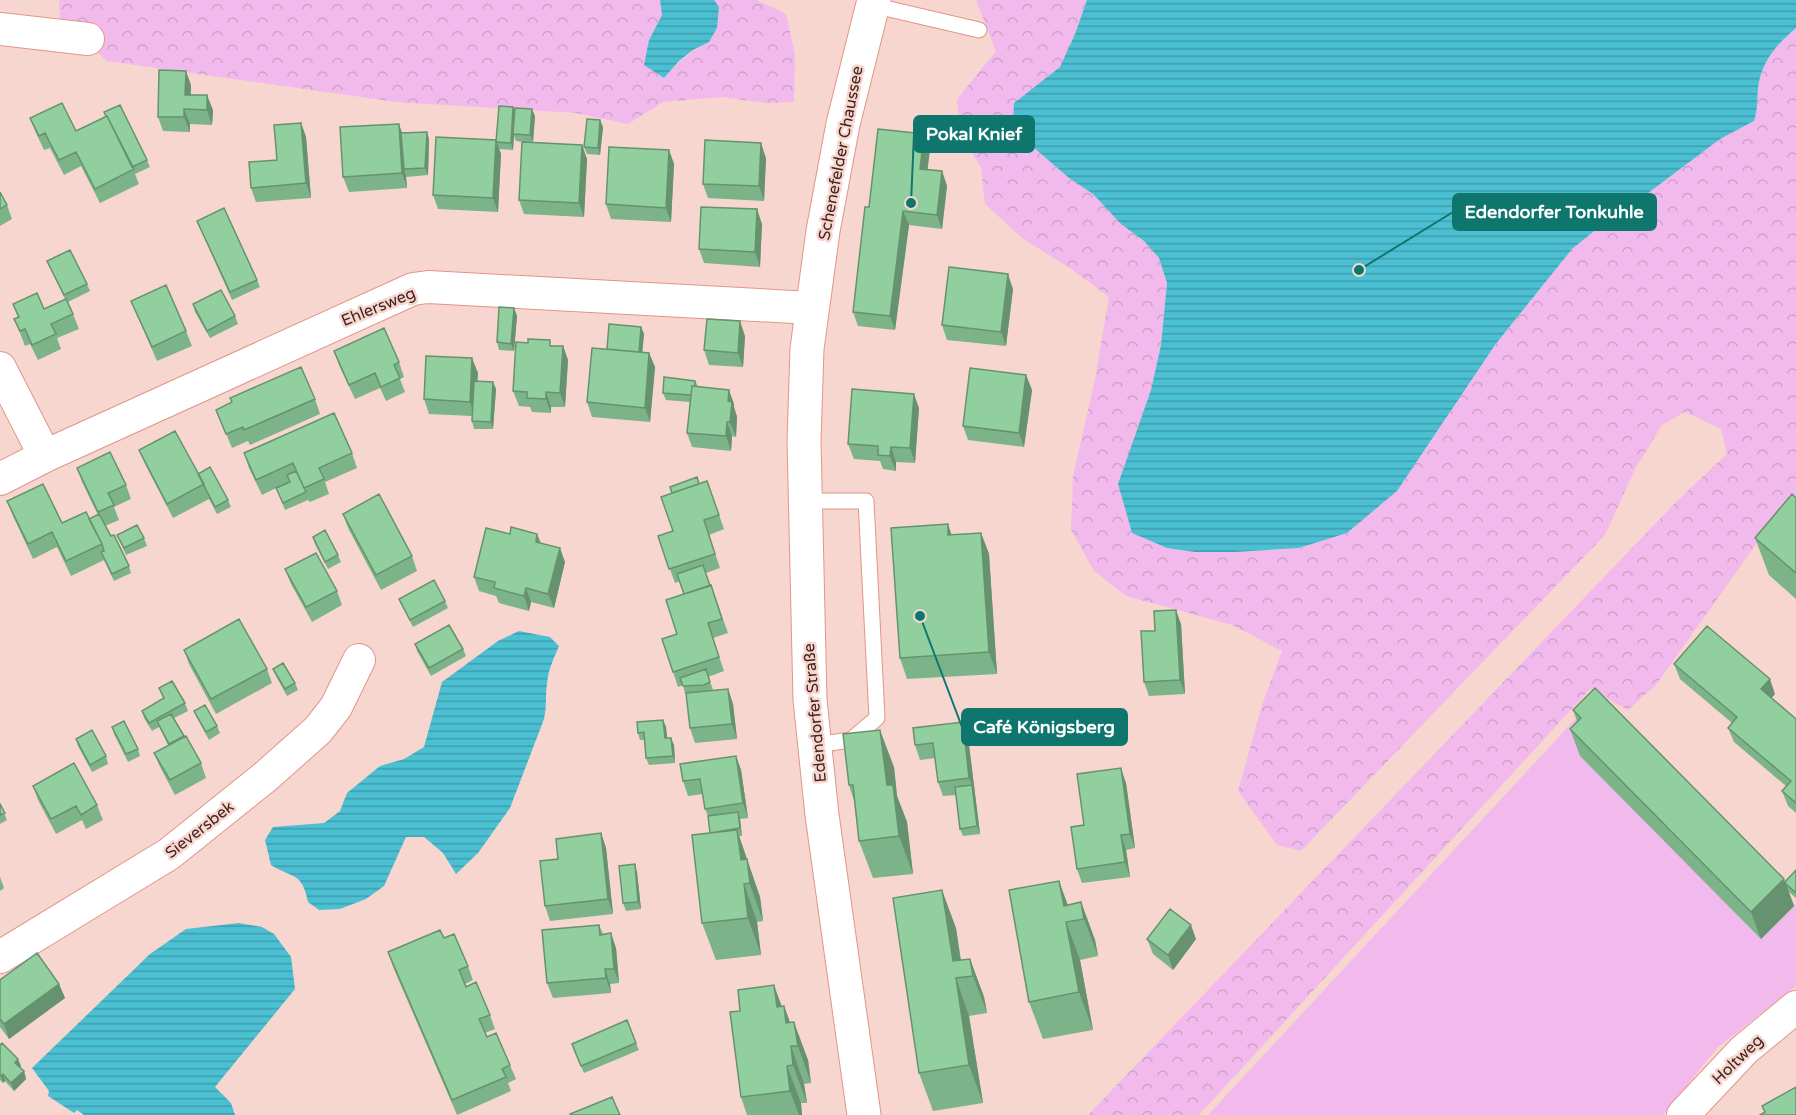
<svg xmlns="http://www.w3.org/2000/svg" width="1796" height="1115" viewBox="0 0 1796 1115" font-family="'Varela Round',sans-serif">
  <defs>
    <pattern id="forest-crowns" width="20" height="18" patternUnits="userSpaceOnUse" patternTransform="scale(1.5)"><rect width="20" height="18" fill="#f2baec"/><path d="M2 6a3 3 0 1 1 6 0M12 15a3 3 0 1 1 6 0" fill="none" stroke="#d1a0ca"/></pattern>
    <pattern id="water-rules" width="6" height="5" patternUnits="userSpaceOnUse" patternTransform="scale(1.5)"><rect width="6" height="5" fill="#4cc0d3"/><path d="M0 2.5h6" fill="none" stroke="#419cab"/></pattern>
  </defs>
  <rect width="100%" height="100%" fill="#f7d6cf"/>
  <path fill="#f2baec" d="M 1593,700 L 1796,905 L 1796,986 L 1717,1048 L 1663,1115 L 1208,1115 Z"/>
  <path fill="url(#forest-crowns)" d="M 59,0 L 660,0 L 662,15 L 649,40 L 664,78 C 678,62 690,51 709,42 L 719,7 L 714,0 L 757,0 L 786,14 L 795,54 L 794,102 L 766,103 L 722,97 L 663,102 L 628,124 L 576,113 L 396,102 L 107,61 L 60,18 Z
    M 976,0 L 1087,0 L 1075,34 L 1060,68 L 1014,103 L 1033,147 L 1069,178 L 1093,194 L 1121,224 L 1144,241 L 1159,258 L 1167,283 L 1161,345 L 1151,390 L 1118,484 L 1132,533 L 1167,548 L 1195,552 L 1236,552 L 1299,548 L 1347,533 L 1397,491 L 1495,345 L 1572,249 L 1599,227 L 1631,206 L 1720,139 L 1754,121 C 1758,109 1757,100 1758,88 C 1761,62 1777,44 1796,28 L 1796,499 L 1771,523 L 1656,685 L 1628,710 L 1590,689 L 1199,1115 L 1088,1115 L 1677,501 L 1727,454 L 1721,429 L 1685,412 L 1662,425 L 1635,469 L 1605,535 L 1301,851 L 1277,845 L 1238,791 L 1263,702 L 1282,651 L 1232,625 L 1126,596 L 1094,571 L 1071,530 L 1073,476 L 1095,379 L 1109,297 L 1070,268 L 1022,238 L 985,204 L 981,168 L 960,133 L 957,99 L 996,51 Z"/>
  <path fill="url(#water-rules)" d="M 660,0 L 714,0 L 719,7 L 717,28 L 709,42 L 693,50 L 679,61 L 664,78 L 644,65 L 649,40 L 662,15 Z
    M 1087,0 L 1796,0 L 1796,28 C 1777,44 1761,62 1758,88 C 1757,100 1758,109 1754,121 L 1720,139 L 1631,206 L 1599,227 L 1572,249 L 1495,345 L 1397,491 L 1347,533 L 1299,548 L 1236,552 L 1195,552 L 1167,548 L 1132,533 L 1118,484 L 1151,390 L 1161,345 L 1167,283 L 1159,258 L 1144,241 L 1121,224 L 1093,194 L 1069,178 L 1033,147 L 1013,123 L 1014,103 L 1060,67 L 1075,34 Z
    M 519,631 L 550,637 L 559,646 C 554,658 548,670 547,684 C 545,696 547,707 544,719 L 510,808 L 478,853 L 456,874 L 443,853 L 424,837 L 406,837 L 384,886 L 366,899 L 340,909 L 319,910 L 308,902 C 302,872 294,879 271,865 L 265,840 L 273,827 L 324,823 L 340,811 L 347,793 L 380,766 L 404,759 L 424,747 L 442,682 L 498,641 Z
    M 239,923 L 262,927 L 274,934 L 291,957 L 295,989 L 215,1087 L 231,1103 L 235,1115 L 84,1115 L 77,1110 L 74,1113 L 48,1096 L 49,1091 L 32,1068 L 150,954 L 186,929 Z"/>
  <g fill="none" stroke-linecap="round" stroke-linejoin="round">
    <defs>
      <path id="service" d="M 872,5 L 979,30
        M 804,501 L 866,501 L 877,718 L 851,740 L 815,745"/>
      <path id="minor" d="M 0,29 L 88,39
        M 0,368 L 45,456
        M 0,479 L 45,456 L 413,289 L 428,287 L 812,308
        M 0,957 L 169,854 L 265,777 L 318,730 L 336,707 L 359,660
        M 1683,1115 L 1744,1050 L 1796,1007"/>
      <path id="tertiary" d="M 864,1115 L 822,815 L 810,700 L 804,440 L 807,349 L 823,231 L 843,124 L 874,0"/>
    </defs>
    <use href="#service" stroke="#e29588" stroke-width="17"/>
    <use href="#minor" stroke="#e29588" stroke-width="34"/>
    <use href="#tertiary" stroke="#e29588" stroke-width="35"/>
    <use href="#service" stroke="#fff" stroke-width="15"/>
    <use href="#minor" stroke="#fff" stroke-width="32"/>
    <use href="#tertiary" stroke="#fff" stroke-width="33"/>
  </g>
  <path fill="#7db388" d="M 191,85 L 191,95 L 213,110 L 212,125 L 190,124 L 190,132 L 163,131 L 158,117 Z
    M 515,112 L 535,116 L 533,142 L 582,145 L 587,159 L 584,217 L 524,214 L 519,200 L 524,142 L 516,141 L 514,136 L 513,150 L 499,149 L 501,154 L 498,212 L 438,209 L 433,195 L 496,140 Z
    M 30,118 L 76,131 L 147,160 L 150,167 L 135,174 L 139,184 L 100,203 L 81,166 L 64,175 L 50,148 L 44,150 L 36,133 Z
    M 301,123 L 306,137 L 311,198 L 256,202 L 251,188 L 277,160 Z
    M 603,127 L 600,155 L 587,154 L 584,147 Z
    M 402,133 L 429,139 L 428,175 L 406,177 L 407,188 L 349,192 L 343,177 Z
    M 924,134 L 930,149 L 927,169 L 942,171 L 947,186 L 942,229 L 909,225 L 895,330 L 858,326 L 853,312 L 869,207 Z
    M 669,150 L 674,164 L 671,222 L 611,219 L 606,204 Z
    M 766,158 L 764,201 L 708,198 L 703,184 Z
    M 0,192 L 7,205 L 12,219 L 0,226 Z
    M 197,221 L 257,280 L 260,287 L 232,300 Z
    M 762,224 L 760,267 L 704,263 L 699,249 Z
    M 47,261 L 87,284 L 90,291 L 68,302 L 73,314 L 79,329 L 57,338 L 61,349 L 38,360 L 30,344 L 25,346 L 20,333 L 14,319 L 18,318 L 13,304 L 44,309 L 65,299 Z
    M 1013,289 L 1006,346 L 947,340 L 942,325 Z
    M 131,301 L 186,331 L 192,346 L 157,361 L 137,315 Z
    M 193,304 L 235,316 L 238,324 L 210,338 L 195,312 Z
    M 514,308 L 517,316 L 514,351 L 499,350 L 497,342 Z
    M 641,327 L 644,334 L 642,352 L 649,353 L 655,367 L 650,422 L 592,417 L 587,402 L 607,349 Z
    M 745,336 L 743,367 L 709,365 L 704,350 Z
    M 552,346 L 563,346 L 568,360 L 565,407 L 551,407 L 551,413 L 532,412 L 530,407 L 519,406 L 513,391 Z
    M 334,351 L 399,362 L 404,377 L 400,379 L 405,392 L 386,401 L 380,388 L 355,399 L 339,365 Z
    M 478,373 L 477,381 L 493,382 L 496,389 L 493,429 L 474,429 L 472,421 L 472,416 L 429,414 L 424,399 Z
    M 1026,375 L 1032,390 L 1024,447 L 968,440 L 963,426 Z
    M 695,381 L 698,386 L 734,404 L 734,407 L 737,417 L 736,437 L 732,436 L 731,451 L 692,447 L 687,433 L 690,402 L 666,400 L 663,393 Z
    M 315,399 L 320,414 L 250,445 L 248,441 L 232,448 L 216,410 L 232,403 Z
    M 919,408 L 915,463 L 896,462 L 896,471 L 883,469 L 880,461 L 854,459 L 848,444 Z
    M 139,450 L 198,474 L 228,500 L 231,507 L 217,514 L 209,499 L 173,518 L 145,464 Z
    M 244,453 L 352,453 L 357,468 L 325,482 L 329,494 L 310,502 L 308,500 L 285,510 L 276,488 L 262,495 L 249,468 Z
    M 77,468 L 126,485 L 131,499 L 114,507 L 119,520 L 105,526 L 129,566 L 131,573 L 114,581 L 104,560 L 71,576 L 57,547 L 33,559 L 13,516 L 7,501 L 62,523 L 89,519 L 98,515 L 82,482 Z
    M 707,481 L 724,529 L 709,535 L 720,568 L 706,573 L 710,586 L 711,585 L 728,633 L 713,638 L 724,671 L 708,677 L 713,689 L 709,691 L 728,689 L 733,704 L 737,739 L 695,743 L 690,728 L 687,693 L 685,693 L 683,685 L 678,687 L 673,672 L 677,634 L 684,594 L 680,581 L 675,583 L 658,536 L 673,531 L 699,484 Z
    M 1796,498 L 1796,599 L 1769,575 L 1755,538 Z
    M 343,514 L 412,556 L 417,571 L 381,590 L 348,528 Z
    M 981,533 L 989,554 L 997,674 L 907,679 L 900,658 L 951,535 Z
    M 117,535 L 144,538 L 147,546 L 126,555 Z
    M 313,537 L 338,555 L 341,562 L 328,569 L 315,544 Z
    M 540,543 L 565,562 L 554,608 L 531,602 L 529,611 L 499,603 L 496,596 L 479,591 L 474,577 Z
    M 285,569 L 337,591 L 342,605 L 312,622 L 291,584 Z
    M 399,599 L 445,601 L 448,608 L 413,627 L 402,606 Z
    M 1181,624 L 1185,694 L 1149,696 L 1144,682 L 1155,631 Z
    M 415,644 L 463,649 L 466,656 L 431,676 L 417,651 Z
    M 184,650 L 267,669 L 272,683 L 216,714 L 189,664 Z
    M 1674,664 L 1775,694 L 1771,698 L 1796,719 L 1796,813 L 1788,806 L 1782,791 L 1786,786 L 1734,742 L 1728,728 L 1732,723 L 1680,679 Z
    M 273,669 L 295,683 L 298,690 L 287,696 L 276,676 Z
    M 159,688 L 185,703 L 188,711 L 174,718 L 201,763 L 206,778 L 175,795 L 160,767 L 154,753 L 168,745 L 159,727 L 152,731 L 144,718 L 142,711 L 163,698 Z
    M 1573,710 L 1785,882 L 1796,870 L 1796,898 L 1789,892 L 1794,906 L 1761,939 L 1580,756 L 1570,729 L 1577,721 Z
    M 194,711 L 217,726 L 220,733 L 209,740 L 197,718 Z
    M 663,720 L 666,727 L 667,738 L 674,745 L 675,763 L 649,765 L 646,758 L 645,740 L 640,740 L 638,733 Z
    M 112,727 L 138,749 L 140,756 L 128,762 L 114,734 Z
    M 968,737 L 980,834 L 963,836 L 960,829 L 956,795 L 943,796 L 938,782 L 935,758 L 920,760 L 915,745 Z
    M 76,739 L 106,756 L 108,764 L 92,772 L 78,746 Z
    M 736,756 L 741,770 L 748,818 L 740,819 L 742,836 L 739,836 L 760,897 L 763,921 L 757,922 L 761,955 L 716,960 L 702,923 L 710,833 L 708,816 L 705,809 L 703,794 L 688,796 L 683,781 Z
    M 894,767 L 897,796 L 907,822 L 913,874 L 873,878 L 859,841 L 854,801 L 849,785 Z
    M 1126,783 L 1135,848 L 1126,850 L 1130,877 L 1082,883 L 1077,869 Z
    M 33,786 L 97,805 L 103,820 L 86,829 L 82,820 L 56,834 L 38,800 Z
    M 0,804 L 7,820 L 0,824 Z
    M 601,833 L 606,848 L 613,914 L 550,921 L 545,906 L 558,859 Z
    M 637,872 L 641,909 L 626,911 L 623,903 Z
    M 0,877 L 4,888 L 0,891 Z
    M 1081,902 L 1095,940 L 1098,956 L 1080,960 L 1093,1030 L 1043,1039 L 1029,1002 L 1068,905 Z
    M 599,925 L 603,934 L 616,948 L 619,983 L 610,984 L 611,993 L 553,998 L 547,983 Z
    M 956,928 L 961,960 L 970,959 L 984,997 L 987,1013 L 969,1016 L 983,1103 L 933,1111 L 919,1073 Z
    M 444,938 L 468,966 L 473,980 L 465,984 L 490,1015 L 495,1029 L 485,1033 L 487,1037 L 510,1065 L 516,1079 L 508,1083 L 511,1091 L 457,1115 L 393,967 L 388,952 Z
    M 1147,939 L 1196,939 L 1173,970 L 1153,954 Z
    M 0,980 L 59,984 L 65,998 L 9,1039 L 0,1027 Z
    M 782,1006 L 784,1006 L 790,1023 L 808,1060 L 811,1083 L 804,1084 L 807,1103 L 801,1103 L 802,1115 L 747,1115 L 741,1097 Z
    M 636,1043 L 639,1050 L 584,1073 L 574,1051 Z
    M 0,1045 L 21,1066 L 20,1068 L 24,1071 L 26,1079 L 14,1091 L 5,1081 L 3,1083 L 0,1080 Z"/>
  <path fill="#66926f" d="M 186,71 L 191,85 L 190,109 L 185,95 Z
    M 207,95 L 213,110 L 212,125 L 207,110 Z
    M 513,107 L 516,114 L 513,134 L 514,136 L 513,150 L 511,143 Z
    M 184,109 L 190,124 L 190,132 L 184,117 Z
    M 532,109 L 535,116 L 533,142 L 530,135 Z
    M 600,120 L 603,127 L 600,155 L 598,148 Z
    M 301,123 L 306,137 L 311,198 L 306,183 Z
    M 399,124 L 404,138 L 404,169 L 406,177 L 407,188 L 402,173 Z
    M 427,132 L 429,139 L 428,175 L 425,168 Z
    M 924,134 L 930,149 L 926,183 L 920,169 Z
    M 496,140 L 501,154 L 498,212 L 493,198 Z
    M 761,143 L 766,158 L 764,201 L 759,186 Z
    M 582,145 L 587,159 L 584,217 L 579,203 Z
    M 669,150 L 674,164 L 671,222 L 666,208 Z
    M 942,171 L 947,186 L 942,229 L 937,215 Z
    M 757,209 L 762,224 L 760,267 L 755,252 Z
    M 903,211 L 909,225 L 895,330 L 890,316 Z
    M 1008,274 L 1013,289 L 1006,346 L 1001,332 Z
    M 514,308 L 517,316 L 514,351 L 511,344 Z
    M 740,321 L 745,336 L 743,367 L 738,353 Z
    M 641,327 L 644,334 L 641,366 L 638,358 Z
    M 563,346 L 568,360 L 565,407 L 560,393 Z
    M 649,353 L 655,367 L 650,422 L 645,408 Z
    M 472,358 L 478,373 L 475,417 L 470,402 Z
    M 1026,375 L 1032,390 L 1024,447 L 1019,433 Z
    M 493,382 L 496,389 L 493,429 L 491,422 Z
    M 729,390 L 734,404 L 734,407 L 737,417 L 736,437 L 730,422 L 728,401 Z
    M 546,392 L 551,407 L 551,413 L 546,399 Z
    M 914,394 L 919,408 L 915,463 L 910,448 Z
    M 727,422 L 732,436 L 731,451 L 726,436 Z
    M 891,447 L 896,462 L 896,471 L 890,456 Z
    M 948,524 L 955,545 L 948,535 Z
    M 981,533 L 989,554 L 997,674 L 989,652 Z
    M 537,534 L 543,548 L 536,542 Z
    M 560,548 L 565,562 L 554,608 L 548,594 Z
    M 526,588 L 531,602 L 529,611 L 524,596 Z
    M 1176,610 L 1181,624 L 1185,694 L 1180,680 Z
    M 1770,679 L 1775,694 L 1766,704 L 1761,689 Z
    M 728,689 L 733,704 L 737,739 L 732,724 Z
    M 663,720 L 666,727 L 668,746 L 665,738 Z
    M 963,722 L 968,737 L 980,834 L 977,826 L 972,785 L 969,778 Z
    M 880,730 L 894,767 L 897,796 L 907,822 L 913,874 L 899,836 L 887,785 Z
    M 671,738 L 674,745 L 675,763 L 673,756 Z
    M 736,756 L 741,770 L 748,818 L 743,803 Z
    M 1121,768 L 1126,783 L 1135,848 L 1130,834 Z
    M 738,812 L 740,819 L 742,836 L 740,828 Z
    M 737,830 L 760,897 L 763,921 L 741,860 Z
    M 601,833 L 606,848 L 613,914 L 608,899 Z
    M 1121,835 L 1126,850 L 1130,877 L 1125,862 Z
    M 635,864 L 637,872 L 641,909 L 638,902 Z
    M 1784,879 L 1794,906 L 1761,939 L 1751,912 Z
    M 1059,881 L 1073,919 L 1064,906 Z
    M 744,884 L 757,922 L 761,955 L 748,918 Z
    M 942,890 L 956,928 L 963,977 L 953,961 Z
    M 1081,902 L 1095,940 L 1098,956 L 1084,919 Z
    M 1066,922 L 1080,960 L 1093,1030 L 1079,992 Z
    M 1191,925 L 1196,939 L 1173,970 L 1168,955 Z
    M 611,933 L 616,948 L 619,983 L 614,969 Z
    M 970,959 L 984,997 L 987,1013 L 973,976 Z
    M 605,969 L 610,984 L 611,993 L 606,978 Z
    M 956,978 L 969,1016 L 983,1103 L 969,1065 Z
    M 59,984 L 65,998 L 9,1039 L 4,1024 Z
    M 774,985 L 785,1015 L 784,1006 L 797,1041 L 794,1022 L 808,1060 L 811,1083 L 798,1046 L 777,1007 Z
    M 791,1046 L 804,1084 L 807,1103 L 793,1065 Z
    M 18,1059 L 21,1066 L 18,1070 L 15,1063 Z
    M 787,1066 L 801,1103 L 802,1115 L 799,1115 L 790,1091 Z
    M 24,1071 L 26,1079 L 14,1091 L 11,1083 Z
    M 3,1074 L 5,1081 L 3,1083 L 1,1076 Z"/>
  <path fill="#91d09e" stroke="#66926f" stroke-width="1.5" d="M 159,70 L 186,71 L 185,95 L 207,95 L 207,110 L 184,109 L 184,117 L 158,117 Z
    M 62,103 L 76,131 L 107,116 L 134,169 L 95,189 L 76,152 L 59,160 L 45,133 L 39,136 L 30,118 Z
    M 120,105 L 147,160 L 132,167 L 107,116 L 106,116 L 104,112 Z
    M 499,106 L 513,107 L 511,143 L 497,142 L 496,140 L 496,142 Z
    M 515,108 L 532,109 L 530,135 L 513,134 Z
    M 587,119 L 600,120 L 598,148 L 584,147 Z
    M 301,123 L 306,183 L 251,188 L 249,162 L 277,160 L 274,125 Z
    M 399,124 L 402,173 L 343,177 L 340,127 Z
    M 878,129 L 924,134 L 920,169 L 942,171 L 937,215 L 903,211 L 890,316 L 853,312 L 865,207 L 869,207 Z
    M 427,132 L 425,168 L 404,169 L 401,133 Z
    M 436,137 L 496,140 L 493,198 L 433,195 Z
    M 705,140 L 761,143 L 759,186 L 703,184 Z
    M 522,142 L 582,145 L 579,203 L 519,200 Z
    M 609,147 L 669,150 L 666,208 L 606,204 Z
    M 0,192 L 7,205 L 0,209 Z
    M 701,207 L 757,209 L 755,252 L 699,249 Z
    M 224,208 L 257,280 L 230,292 L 197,221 Z
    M 70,250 L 87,284 L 64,295 L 47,261 Z
    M 949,267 L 1008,274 L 1001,332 L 942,325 Z
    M 166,285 L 186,331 L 152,347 L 131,301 Z
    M 221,290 L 235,316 L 207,331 L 193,304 Z
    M 37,293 L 44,309 L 66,299 L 73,314 L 51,324 L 56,334 L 32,345 L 25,329 L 20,331 L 14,319 L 19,317 L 13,304 Z
    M 499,307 L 514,308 L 511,344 L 497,342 Z
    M 707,319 L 740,321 L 738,353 L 704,350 Z
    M 609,324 L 641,327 L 639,352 L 607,349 Z
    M 384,328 L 399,362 L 394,365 L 400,378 L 381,387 L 375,373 L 349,385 L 334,351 Z
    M 528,339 L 550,340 L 550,346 L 563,346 L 560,393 L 546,392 L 546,399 L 527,398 L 527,392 L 513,391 L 516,342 L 528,343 Z
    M 592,348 L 649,353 L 645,408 L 587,402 Z
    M 426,356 L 472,358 L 470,402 L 424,399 Z
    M 301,367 L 315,399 L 244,430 L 243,427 L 226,434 L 216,410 L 232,402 L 230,398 Z
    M 970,368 L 1026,375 L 1019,433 L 963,426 Z
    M 664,377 L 695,381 L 695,386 L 692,386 L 691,395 L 663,393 Z
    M 474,381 L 493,382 L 491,422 L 472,421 Z
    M 692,386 L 729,390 L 728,401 L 732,402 L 730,422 L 727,422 L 726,436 L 687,433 Z
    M 852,389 L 914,394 L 910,448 L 891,447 L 890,456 L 878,455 L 878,446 L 848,444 Z
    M 334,413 L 352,453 L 319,468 L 324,479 L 304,488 L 293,463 L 256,480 L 244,453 Z
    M 175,431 L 204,484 L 167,504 L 139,450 Z
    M 110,452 L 126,485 L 108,493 L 114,505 L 98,512 L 77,468 Z
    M 210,467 L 228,500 L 215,507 L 198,474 Z
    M 296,471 L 306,492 L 283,503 L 276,488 L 290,482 L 287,475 Z
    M 697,477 L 699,484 L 672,493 L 670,487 Z
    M 707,481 L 719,515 L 704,520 L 715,554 L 669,569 L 658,536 L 673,531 L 661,497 Z
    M 43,484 L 62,523 L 86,512 L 102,544 L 66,561 L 52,532 L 28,544 L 7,501 Z
    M 379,494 L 412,556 L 376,575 L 343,514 Z
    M 1792,494 L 1796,498 L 1796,573 L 1755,538 Z
    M 99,514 L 111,536 L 114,535 L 129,566 L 112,574 L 101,552 L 104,551 L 102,544 L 89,519 Z
    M 948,524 L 948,535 L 981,533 L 989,652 L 900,658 L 891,528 Z
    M 137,525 L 144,538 L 124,548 L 117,535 Z
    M 511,527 L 537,534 L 536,542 L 560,548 L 548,594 L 526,588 L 524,596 L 494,588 L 495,582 L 474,577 L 486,528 L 510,534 Z
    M 325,530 L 338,555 L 325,562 L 313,537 Z
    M 316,553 L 337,591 L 306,607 L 285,569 Z
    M 703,565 L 710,586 L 684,594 L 677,574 Z
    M 434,580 L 445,601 L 410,620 L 399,599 Z
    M 711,585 L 722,619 L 708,623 L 719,657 L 673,672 L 662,639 L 677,634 L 666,600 Z
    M 1176,610 L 1180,680 L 1144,682 L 1141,631 L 1155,631 L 1154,611 Z
    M 239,619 L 267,669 L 211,699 L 184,650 Z
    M 449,625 L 463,649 L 429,668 L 415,644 Z
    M 1707,626 L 1770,679 L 1761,689 L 1796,719 L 1796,803 L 1782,791 L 1791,781 L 1728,728 L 1737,717 L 1674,664 Z
    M 283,663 L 295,683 L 285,689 L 273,669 Z
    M 706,669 L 710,682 L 704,685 L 683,686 L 680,678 Z
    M 172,681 L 185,703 L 149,723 L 142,711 L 164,698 L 159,688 Z
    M 1595,688 L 1784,879 L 1751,912 L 1570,729 L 1581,718 L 1573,710 Z
    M 728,689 L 732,724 L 690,728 L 686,693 Z
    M 205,705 L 217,726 L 206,732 L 194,711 Z
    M 171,714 L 184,736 L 169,744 L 157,721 Z
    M 663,720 L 665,738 L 671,738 L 673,756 L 646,758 L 644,732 L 638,733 L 637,722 Z
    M 124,721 L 138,749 L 126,754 L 112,727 Z
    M 963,722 L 969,778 L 938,782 L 933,743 L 915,745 L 913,728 Z
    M 92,730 L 106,756 L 90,765 L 76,739 Z
    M 880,730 L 887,785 L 893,785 L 899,836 L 859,841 L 853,785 L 849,785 L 843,734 Z
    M 186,736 L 201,763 L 170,780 L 154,753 Z
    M 736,756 L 743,803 L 705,809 L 700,779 L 683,781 L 680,764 Z
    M 74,763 L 97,805 L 81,815 L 76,806 L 51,819 L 33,786 Z
    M 1121,768 L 1130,834 L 1121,835 L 1125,862 L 1077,869 L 1071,827 L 1084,825 L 1077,774 Z
    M 972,785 L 977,826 L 960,829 L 955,787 Z
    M 0,804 L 5,813 L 0,815 Z
    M 738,812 L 740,828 L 710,833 L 708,816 Z
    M 737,830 L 741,860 L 747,859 L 750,883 L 744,884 L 748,918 L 702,923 L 692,835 Z
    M 601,833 L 608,899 L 545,906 L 540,861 L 558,859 L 556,839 Z
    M 635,864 L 638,902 L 623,903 L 619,866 Z
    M 1796,870 L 1796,893 L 1786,884 L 1785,882 Z
    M 1059,881 L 1064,906 L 1081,902 L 1084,919 L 1066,922 L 1079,992 L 1029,1002 L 1009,890 Z
    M 942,890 L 953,961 L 970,959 L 973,976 L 956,978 L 969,1065 L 919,1073 L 893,898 Z
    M 1170,909 L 1191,925 L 1168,955 L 1147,939 Z
    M 599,925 L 600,935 L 611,933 L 614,969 L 605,969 L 606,978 L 547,983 L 542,930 Z
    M 440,930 L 444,938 L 454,934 L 468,966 L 459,970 L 466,987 L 476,982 L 490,1015 L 479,1019 L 487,1037 L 496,1033 L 510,1065 L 502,1069 L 506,1077 L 452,1100 L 388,952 Z
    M 37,953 L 59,984 L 4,1024 L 0,1019 L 0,980 Z
    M 774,985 L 777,1007 L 784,1006 L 786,1023 L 794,1022 L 798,1046 L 791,1046 L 793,1065 L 787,1066 L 790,1091 L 741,1097 L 730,1012 L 740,1011 L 738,990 Z
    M 627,1020 L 636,1043 L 581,1066 L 572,1044 Z
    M 2,1043 L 18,1059 L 15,1063 L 24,1071 L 11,1083 L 3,1074 L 1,1076 L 0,1075 L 0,1045 Z
    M 1796,1087 L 1796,1115 L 1760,1115 L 1765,1112 L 1762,1106 Z
    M 612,1097 L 620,1115 L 571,1115 L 570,1114 Z"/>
  <g text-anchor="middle" stroke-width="5" stroke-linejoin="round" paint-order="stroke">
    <g font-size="16" fill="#42241f" stroke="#f7d6cf">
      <text transform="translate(840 153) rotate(-79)" y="6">Schenefelder Chaussee</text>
      <text transform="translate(378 306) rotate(-22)" y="6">Ehlersweg</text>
      <text transform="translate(814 713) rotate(-95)" y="6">Edendorfer Straße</text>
      <text transform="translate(199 829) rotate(-38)" y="6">Sieversbek</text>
      <text transform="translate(1737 1059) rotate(-44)" y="6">Holtweg</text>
    </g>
  </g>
  <path fill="none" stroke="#0f766e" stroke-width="2" d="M911 203L914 134M1359 270L1453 212M920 616L962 727"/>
  <g fill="#0f766e" stroke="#f7d6cf" stroke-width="2">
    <circle cx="911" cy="203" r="6"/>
    <circle cx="1359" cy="270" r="6"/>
    <circle cx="920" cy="616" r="6"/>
  </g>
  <g fill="#0f766e" stroke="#0f766e" stroke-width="2">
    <rect x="914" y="116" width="120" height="36" rx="6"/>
    <rect x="1453" y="194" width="203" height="36" rx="6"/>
    <rect x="962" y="709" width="165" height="36" rx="6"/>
  </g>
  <g font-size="18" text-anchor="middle" font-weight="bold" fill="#fff">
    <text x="974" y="140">Pokal Knief</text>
    <text x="1554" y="218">Edendorfer Tonkuhle</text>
    <text x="1044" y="733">Café Königsberg</text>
  </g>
</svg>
